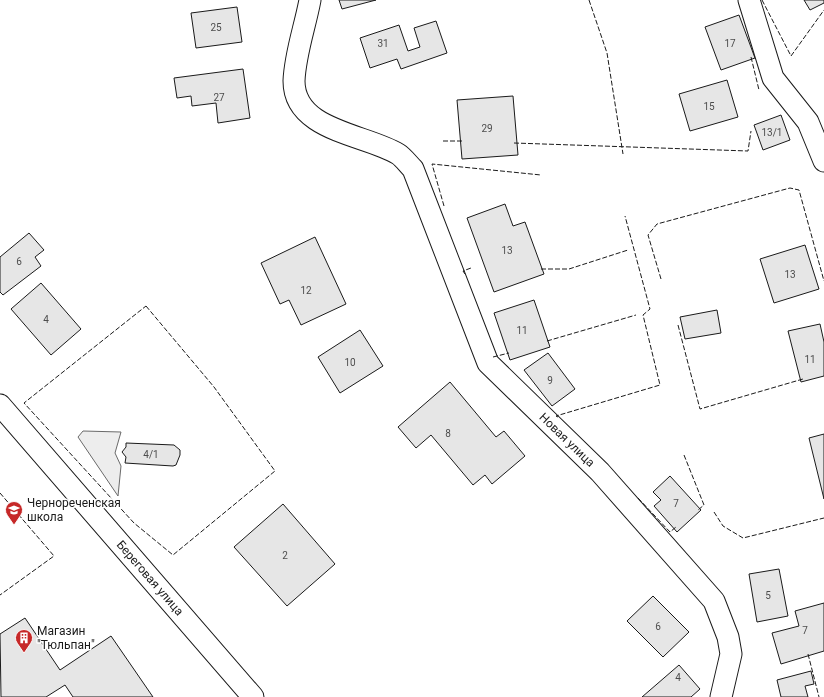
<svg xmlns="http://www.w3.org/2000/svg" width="824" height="697" viewBox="0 0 824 697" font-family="Roboto,sans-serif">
  <rect width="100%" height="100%" fill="#fff"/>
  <path fill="#ededed" stroke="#6a6a6a" d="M 83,431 L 121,432 L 115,453 L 121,466 L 118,496 L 78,437 Z"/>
  <path fill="#e6e6e6" stroke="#1a1a1a" d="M 339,0 L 376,0 L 342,9 Z
    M 804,0 L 824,0 L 824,3 L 810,10 Z
    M 237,7 L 242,42 L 196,48 L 191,13 Z
    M 739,15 L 755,58 L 721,70 L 705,27 Z
    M 436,21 L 447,53 L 401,69 L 397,59 L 370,68 L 360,38 L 399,25 L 408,51 L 420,47 L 414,28 Z
    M 243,69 L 250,118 L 218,123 L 216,103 L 192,106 L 191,96 L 177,98 L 174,78 Z
    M 727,80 L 738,117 L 690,131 L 679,94 Z
    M 513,96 L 518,155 L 462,159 L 457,100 Z
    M 781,115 L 790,140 L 763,150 L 754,125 Z
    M 505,204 L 513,226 L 525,222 L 544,274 L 494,292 L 467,218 Z
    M 29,233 L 44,250 L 35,257 L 41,266 L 3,295 L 0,292 L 0,257 Z
    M 315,237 L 346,304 L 301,325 L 289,300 L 280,304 L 261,263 Z
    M 805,245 L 819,289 L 774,303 L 760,259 Z
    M 41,283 L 81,329 L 51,355 L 11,309 Z
    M 534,300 L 550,347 L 510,360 L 494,313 Z
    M 717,310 L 721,333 L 685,339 L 680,317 Z
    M 820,324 L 824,342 L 824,376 L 801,382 L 788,331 Z
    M 360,330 L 383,366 L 340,393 L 318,357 Z
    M 548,353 L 575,389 L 552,406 L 524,370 Z
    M 450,382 L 496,437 L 504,431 L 525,456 L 492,484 L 485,475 L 473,485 L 431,435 L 416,448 L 398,427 Z
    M 824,434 L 824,499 L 809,438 Z
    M 126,443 L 174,445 L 180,450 L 180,455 L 176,465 L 173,466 L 125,463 L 126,457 L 122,452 L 126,447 Z
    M 670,476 L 701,510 L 677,532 L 654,506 L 661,500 L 653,492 Z
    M 283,504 L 335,564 L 287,606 L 234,547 Z
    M 779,569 L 788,616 L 757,622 L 749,574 Z
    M 653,596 L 689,632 L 663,657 L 627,621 Z
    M 824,603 L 824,651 L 781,664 L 772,633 L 799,626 L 795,611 Z
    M 25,618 L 60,670 L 111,636 L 153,697 L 73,697 L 65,685 L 46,697 L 1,697 L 0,634 Z
    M 679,665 L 700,689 L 691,697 L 642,697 Z
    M 811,671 L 814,684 L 805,686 L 808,697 L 781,697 L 777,680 Z"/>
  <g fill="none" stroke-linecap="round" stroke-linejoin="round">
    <defs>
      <path id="minor" d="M 310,0 C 305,27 295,54 294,81 C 294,131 365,134 398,154 C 403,157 408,164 413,169 L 488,363 L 600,472 L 714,601 L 728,637 L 731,654 L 721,697
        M 749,0 L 773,78 L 808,122 L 824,161
        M 0,405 L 253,697"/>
    </defs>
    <use href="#minor" stroke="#1a1a1a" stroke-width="23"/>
    <use href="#minor" stroke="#fff" stroke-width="21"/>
    <path stroke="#1a1a1a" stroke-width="1" stroke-dasharray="5 2" stroke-linecap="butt" d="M 589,0 L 607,53 L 623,154
      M 762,0 L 791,56 L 824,10
      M 751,57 L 759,90
      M 443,141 L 462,141
      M 514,143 L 748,151 L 751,131
      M 444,206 L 432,164 L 541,175
      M 541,269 L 569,269 L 628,250
      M 465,274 L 463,271 L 471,268
      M 661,279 L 648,235 L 657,224 L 790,188 L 799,190 L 824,281
      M 146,306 L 214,387 L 275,471 L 173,555 L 134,523 L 24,403 Z
      M 678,325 L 700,409 L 803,379
      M 547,341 L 636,315
      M 493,357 L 509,353
      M 558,417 L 556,416 L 660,385 L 643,315 L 650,309 L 625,216
      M 684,455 L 704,505 L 698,510
      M 0,493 L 54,556 L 0,595
      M 638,498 L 670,532 L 676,527
      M 714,512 L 723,526 L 743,538 L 824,518
      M 808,654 L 819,697"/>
  </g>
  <defs>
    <symbol id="school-pin" viewBox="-11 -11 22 30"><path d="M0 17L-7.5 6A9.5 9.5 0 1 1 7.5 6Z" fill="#c62828" stroke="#fff"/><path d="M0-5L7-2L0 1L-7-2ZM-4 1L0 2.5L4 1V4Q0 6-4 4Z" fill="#fff"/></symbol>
    <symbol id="building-pin" viewBox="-11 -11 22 30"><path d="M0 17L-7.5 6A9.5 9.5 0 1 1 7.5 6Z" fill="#c62828" stroke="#fff"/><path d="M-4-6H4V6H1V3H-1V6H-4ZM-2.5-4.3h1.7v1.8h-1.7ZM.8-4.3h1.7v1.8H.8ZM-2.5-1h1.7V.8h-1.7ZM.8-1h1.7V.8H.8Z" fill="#fff"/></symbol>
  </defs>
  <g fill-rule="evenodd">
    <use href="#school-pin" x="4" y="500" width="20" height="27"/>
    <use href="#building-pin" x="14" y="628" width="20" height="27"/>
  </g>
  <g text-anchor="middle" stroke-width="3" stroke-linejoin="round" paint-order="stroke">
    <g font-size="10" fill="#4d4d4d">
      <text x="216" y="31">25</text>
      <text x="383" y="47">31</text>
      <text x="730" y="47">17</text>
      <text x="219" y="101">27</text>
      <text x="709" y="110">15</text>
      <text x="487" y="132">29</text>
      <text x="772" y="136">13/1</text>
      <text x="507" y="254">13</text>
      <text x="19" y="265">6</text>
      <text x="790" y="278">13</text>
      <text x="306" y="294">12</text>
      <text x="46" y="323">4</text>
      <text x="522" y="334">11</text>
      <text x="810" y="363">11</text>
      <text x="350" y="366">10</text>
      <text x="550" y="384">9</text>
      <text x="448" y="437">8</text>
      <text x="151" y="458">4/1</text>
      <text x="676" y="507">7</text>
      <text x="285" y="559">2</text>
      <text x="768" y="599">5</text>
      <text x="658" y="630">6</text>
      <text x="805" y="634">7</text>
      <text x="678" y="681">4</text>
    </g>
    <g font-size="12" fill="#1a1a1a" stroke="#fff">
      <text transform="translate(567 440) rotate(44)" y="4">Новая улица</text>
      <text transform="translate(150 578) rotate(49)" y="4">Береговая улица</text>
    </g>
    <g font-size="12" fill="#1a1a1a" stroke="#fff" text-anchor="start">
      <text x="27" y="507">Чернореченская<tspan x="27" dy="14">школа</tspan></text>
      <text x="37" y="635">Магазин<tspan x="37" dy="14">"Тюльпан"</tspan></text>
    </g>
  </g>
</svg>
